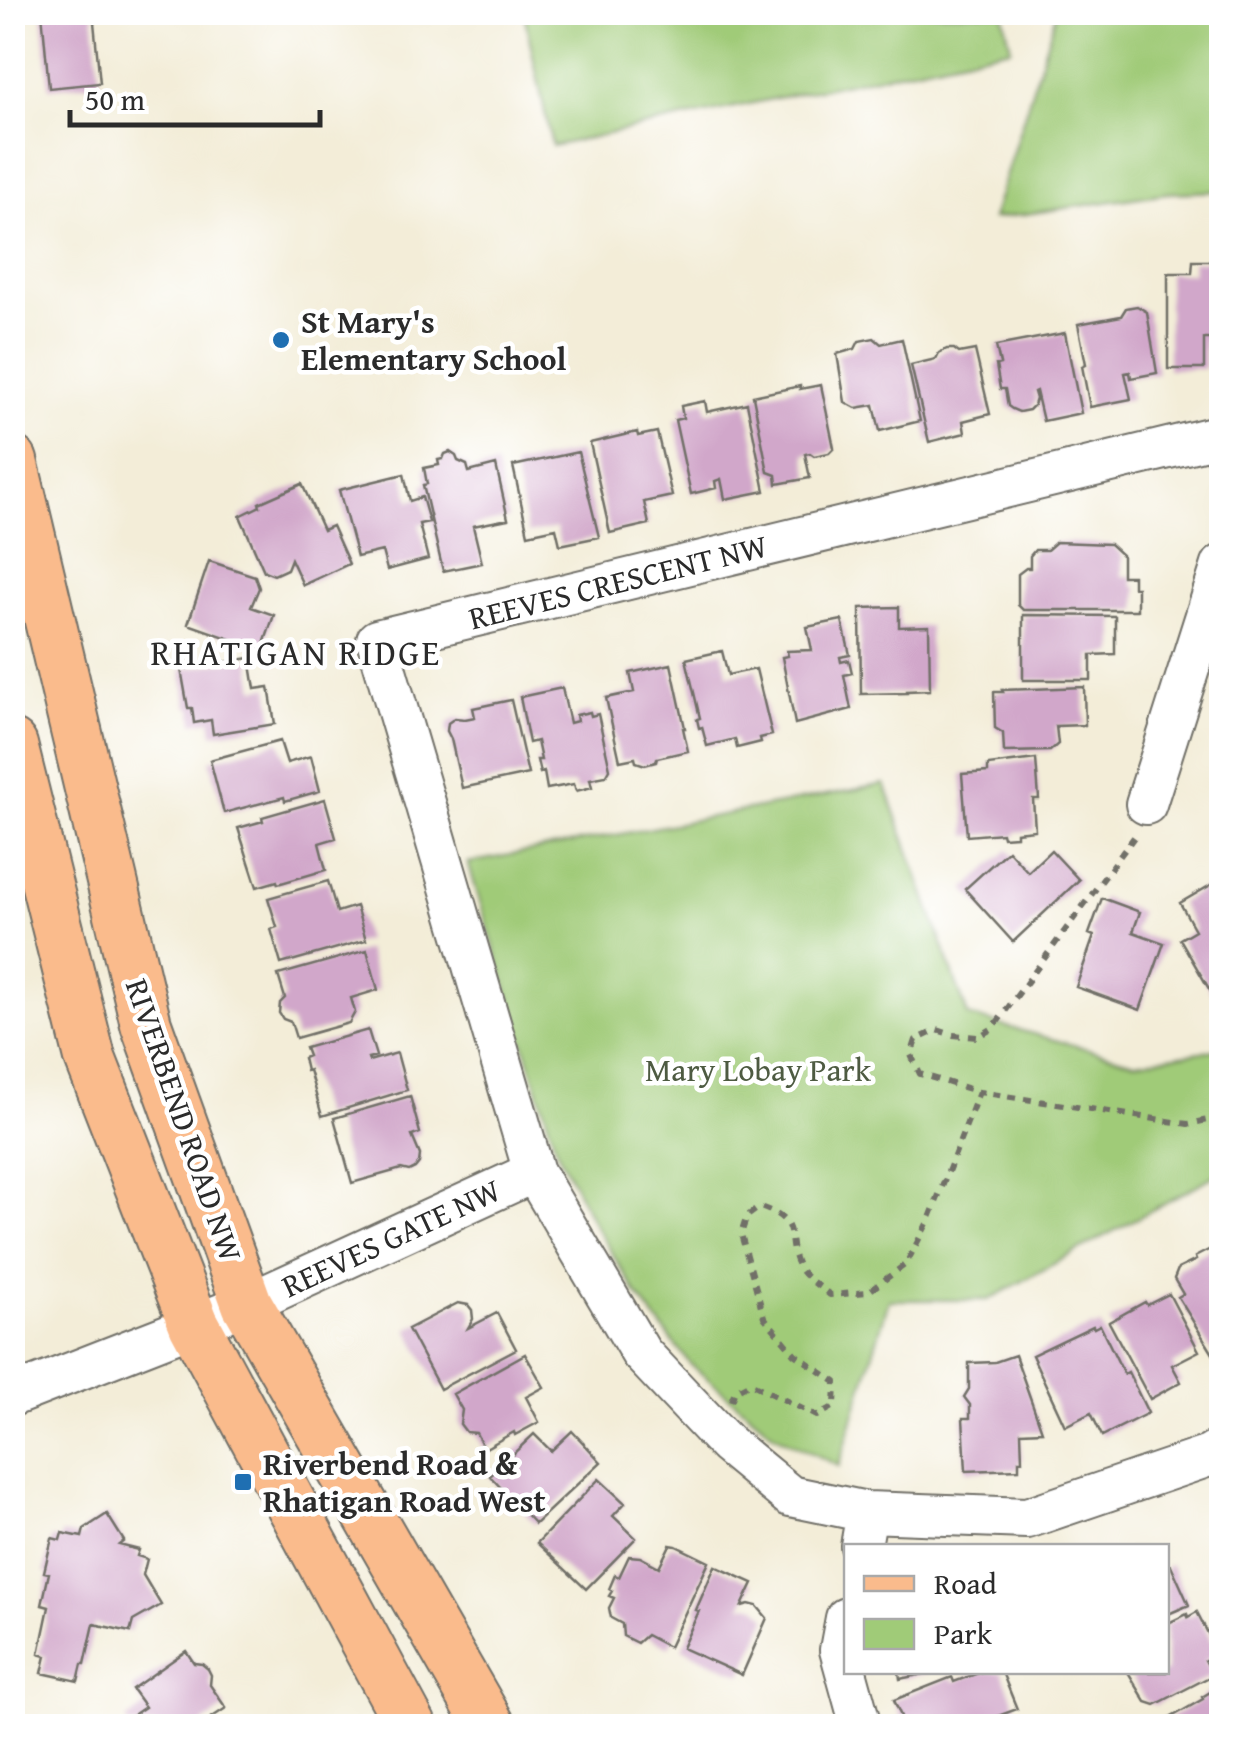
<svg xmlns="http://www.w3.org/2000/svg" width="1234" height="1739" viewBox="0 0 1234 1739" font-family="'Gentium Book Plus',serif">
  <rect width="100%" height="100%" fill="#fff"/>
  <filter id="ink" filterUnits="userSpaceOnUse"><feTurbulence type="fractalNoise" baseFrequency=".01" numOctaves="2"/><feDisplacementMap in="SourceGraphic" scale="20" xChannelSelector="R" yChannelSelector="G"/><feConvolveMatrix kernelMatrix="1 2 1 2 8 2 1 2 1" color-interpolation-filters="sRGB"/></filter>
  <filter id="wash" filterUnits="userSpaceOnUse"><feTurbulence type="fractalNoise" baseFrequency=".0048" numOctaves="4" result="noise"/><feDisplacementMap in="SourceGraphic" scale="40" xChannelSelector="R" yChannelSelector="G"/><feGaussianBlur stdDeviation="2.25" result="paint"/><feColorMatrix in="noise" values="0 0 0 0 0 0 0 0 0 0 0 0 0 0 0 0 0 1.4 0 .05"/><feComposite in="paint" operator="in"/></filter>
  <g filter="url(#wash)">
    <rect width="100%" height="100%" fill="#f3edd8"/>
    <path fill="#a0cb78" stroke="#667b52" stroke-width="2.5" d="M 524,13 L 1003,13 L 1011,48 L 552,146 Z
      M 1056,13 L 1221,13 L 1221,191 L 1167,193 L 992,219 Z
      M 885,784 L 968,1016 L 1135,1062 L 1221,1049 L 1221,1172 L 988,1300 L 889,1300 L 839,1466 L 775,1435 L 690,1364 L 636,1293 L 591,1219 L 557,1151 L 468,863 Z"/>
    <g id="blocks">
      <path fill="#d1a7ca" d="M 42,12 L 93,12 L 100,83 L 49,88 Z
        M 1193,261 L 1218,261 L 1217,273 L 1222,273 L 1222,324 L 1217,324 L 1217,339 L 1204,339 L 1204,369 L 1168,369 L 1168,273 L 1192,273 Z
        M 1137,306 L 1147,312 L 1157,373 L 1131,378 L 1130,372 L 1125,373 L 1131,399 L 1090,407 L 1082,366 L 1086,364 L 1078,324 L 1121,316 L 1126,308 Z
        M 1065,333 L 1081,413 L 1043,421 L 1036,391 L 1034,392 L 1036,399 L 1034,405 L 1029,410 L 1019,412 L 1012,409 L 1008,406 L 1005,389 L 1000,389 L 996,365 L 1000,364 L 996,346 Z
        M 874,338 L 881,344 L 902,339 L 920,421 L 880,431 L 874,405 L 856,408 L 845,402 L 837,354 L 855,349 L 859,341 Z
        M 947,349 L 954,349 L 959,353 L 975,350 L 990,414 L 963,421 L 965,433 L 929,442 L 911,365 L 936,359 L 939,353 Z
        M 821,385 L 834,448 L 829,453 L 814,456 L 810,453 L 805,454 L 810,478 L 777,484 L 776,475 L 768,472 L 753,396 L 800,386 L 800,389 Z
        M 705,401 L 707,412 L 747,403 L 765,491 L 725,499 L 721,479 L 715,481 L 716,488 L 691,494 L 675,420 L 683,418 L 681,406 Z
        M 637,432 L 638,436 L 657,432 L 672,496 L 644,502 L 649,524 L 610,533 L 590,443 Z
        M 450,452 L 456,456 L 458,461 L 467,465 L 469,472 L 496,465 L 508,519 L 473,526 L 482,563 L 443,571 L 423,485 L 427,484 L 424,468 L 439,465 L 438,460 L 443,459 L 445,454 Z
        M 578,452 L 599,537 L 560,545 L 556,528 L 528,534 L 513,466 Z
        M 404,474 L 410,501 L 422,497 L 429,522 L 419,524 L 428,559 L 387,570 L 382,551 L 357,557 L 339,490 Z
        M 302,484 L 323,530 L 332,526 L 349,564 L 303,585 L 291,559 L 287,569 L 274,575 L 264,571 L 240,516 L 260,506 L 259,503 Z
        M 1056,542 L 1110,544 L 1122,555 L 1122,576 L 1133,576 L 1133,587 L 1137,587 L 1137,610 L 1023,610 L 1018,605 L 1018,574 L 1026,568 L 1030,568 L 1030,556 L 1035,550 L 1047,550 Z
        M 209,561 L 255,576 L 259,588 L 251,607 L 274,615 L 262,650 L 188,624 Z
        M 899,607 L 899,627 L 929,626 L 930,690 L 907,691 L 907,693 L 861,694 L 860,608 Z
        M 1023,615 L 1115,616 L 1115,654 L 1091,655 L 1091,680 L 1023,680 Z
        M 842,620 L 850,655 L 840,657 L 841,662 L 849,660 L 852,673 L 844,675 L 851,709 L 795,724 L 782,657 L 788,656 L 787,651 L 812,650 L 807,627 Z
        M 722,651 L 728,675 L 756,669 L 772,735 L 760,738 L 761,742 L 737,748 L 735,739 L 707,746 L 702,727 L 699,728 L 697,719 L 700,718 L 686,659 Z
        M 250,658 L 255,689 L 269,687 L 275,724 L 213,734 L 211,720 L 194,723 L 192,708 L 188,708 L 181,669 Z
        M 671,664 L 685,728 L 683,728 L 688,751 L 657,758 L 656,762 L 645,765 L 636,762 L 635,758 L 620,761 L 606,698 L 634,692 L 630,673 Z
        M 1084,687 L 1085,725 L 1056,726 L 1058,744 L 1050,751 L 1004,752 L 1003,733 L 995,728 L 994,692 L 1003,692 L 1002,690 Z
        M 562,688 L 570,723 L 577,721 L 576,715 L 590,712 L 591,716 L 598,714 L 610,769 L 606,776 L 590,779 L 592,787 L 576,791 L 574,784 L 547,789 L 544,772 L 540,773 L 537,760 L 541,760 L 537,741 L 529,743 L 520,697 Z
        M 511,700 L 528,774 L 462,788 L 451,739 L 447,731 L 448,723 L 455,718 L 465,719 L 475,717 L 473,708 Z
        M 280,741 L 287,763 L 311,756 L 320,791 L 285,801 L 284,797 L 224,813 L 210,760 Z
        M 1036,759 L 1039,799 L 1033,799 L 1035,830 L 1016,832 L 1016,836 L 1003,837 L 1002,833 L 967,836 L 962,774 L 988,772 L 988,765 Z
        M 325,799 L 336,838 L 319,843 L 326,870 L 278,884 L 277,881 L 257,887 L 238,828 L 263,821 L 262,817 Z
        M 1008,850 L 1028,872 L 1051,850 L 1079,880 L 1013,942 L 965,889 Z
        M 328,881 L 337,912 L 356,906 L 366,940 L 281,964 L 271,929 L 277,927 L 268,898 Z
        M 1216,882 L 1222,892 L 1222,988 L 1212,994 L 1180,939 L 1195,930 L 1180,903 Z
        M 1102,898 L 1140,912 L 1133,932 L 1164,943 L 1140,1010 L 1076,987 L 1094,936 L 1089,934 Z
        M 367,950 L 378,990 L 351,998 L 355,1012 L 349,1023 L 296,1038 L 291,1022 L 283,1019 L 279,1013 L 280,1003 L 285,998 L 278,975 Z
        M 368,1030 L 376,1056 L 368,1058 L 369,1061 L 397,1053 L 407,1090 L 322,1116 L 309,1070 L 306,1071 L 303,1058 L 308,1056 L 305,1048 Z
        M 410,1096 L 420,1133 L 412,1136 L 420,1155 L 419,1163 L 415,1168 L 409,1171 L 401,1169 L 352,1183 L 334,1118 Z
        M 1222,1243 L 1222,1360 L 1218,1362 L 1178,1297 L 1183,1294 L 1174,1279 L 1178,1269 L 1196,1260 L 1195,1257 Z
        M 1169,1294 L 1199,1351 L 1172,1365 L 1181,1382 L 1150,1399 L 1109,1322 L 1145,1302 L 1147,1305 Z
        M 458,1303 L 468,1305 L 472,1310 L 473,1319 L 468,1328 L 497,1313 L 516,1349 L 440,1389 L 408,1329 Z
        M 1100,1325 L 1124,1374 L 1128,1372 L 1148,1413 L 1102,1436 L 1091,1413 L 1065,1426 L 1032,1355 L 1093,1326 L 1094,1328 Z
        M 525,1354 L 544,1387 L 526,1397 L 539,1422 L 515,1435 L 514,1432 L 484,1449 L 476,1433 L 466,1432 L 460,1424 L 462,1410 L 453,1394 Z
        M 1015,1355 L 1042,1431 L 1021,1432 L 1022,1460 L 1019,1460 L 1019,1469 L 966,1471 L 963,1418 L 970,1418 L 970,1405 L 964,1397 L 969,1389 L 969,1363 L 995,1362 Z
        M 572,1431 L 601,1462 L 535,1524 L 518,1506 L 509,1510 L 502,1507 L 498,1498 L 502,1489 L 490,1476 L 534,1434 L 551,1451 Z
        M 599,1479 L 625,1503 L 613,1516 L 636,1538 L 586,1589 L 537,1543 Z
        M 107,1514 L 124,1541 L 119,1545 L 139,1550 L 137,1556 L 147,1559 L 143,1575 L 161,1605 L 133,1621 L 130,1632 L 94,1624 L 85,1664 L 82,1664 L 78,1681 L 42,1673 L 46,1656 L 39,1654 L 49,1607 L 42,1605 L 49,1573 L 44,1572 L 52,1538 L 60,1540 L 62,1533 L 82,1537 L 84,1529 Z
        M 670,1545 L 676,1546 L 709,1562 L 669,1647 L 646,1635 L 637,1643 L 623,1636 L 622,1624 L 611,1618 L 609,1608 L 614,1598 L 609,1596 L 612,1591 L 609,1589 L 615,1575 L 619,1577 L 629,1556 L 640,1557 L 659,1567 Z
        M 1171,1565 L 1189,1605 L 1166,1615 L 1166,1567 Z
        M 715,1566 L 753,1583 L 742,1606 L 749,1604 L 757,1606 L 767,1618 L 742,1675 L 682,1648 L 699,1611 L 696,1610 Z
        M 1197,1612 L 1218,1653 L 1205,1660 L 1213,1675 L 1155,1705 L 1146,1702 L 1128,1672 L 1166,1672 L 1166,1624 L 1187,1614 L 1188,1617 Z
        M 186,1651 L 194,1663 L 202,1664 L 208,1669 L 211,1675 L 210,1685 L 226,1708 L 199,1726 L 130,1726 L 126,1720 L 145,1707 L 132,1689 Z
        M 899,1672 L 928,1672 L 928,1673 L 900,1679 Z
        M 981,1672 L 1002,1672 L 1017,1709 L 998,1716 L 1002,1725 L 939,1726 L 937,1722 L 926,1726 L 905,1726 L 894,1700 L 952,1677 L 954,1682 Z
        M 1222,1685 L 1222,1726 L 1156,1726 L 1203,1699 L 1202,1697 Z"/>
    </g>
  </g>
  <g filter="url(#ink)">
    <use href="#blocks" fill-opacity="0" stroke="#716f68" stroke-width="2.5"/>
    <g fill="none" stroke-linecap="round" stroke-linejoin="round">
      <defs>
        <path id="minor" d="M 1222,435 L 377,640 L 534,1172 L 641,1353 L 727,1444 L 790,1496 L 867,1512 L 1027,1518 L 1209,1456 L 1222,1448
          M 1146,804 L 1222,565
          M 12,1396 L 247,1304 L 534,1172
          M 861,1546 L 867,1512
          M 846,1618 L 840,1650 L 861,1726"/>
        <path id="major" d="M 12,461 L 146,1024 L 247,1304 L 490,1726
          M 12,745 L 90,1058 L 194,1324 L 411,1726"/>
      </defs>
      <use href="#minor" stroke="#716f68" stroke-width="44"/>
      <use href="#major" stroke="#716f68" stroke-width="54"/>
      <path stroke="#716f68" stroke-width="6" stroke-dasharray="8 8" stroke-linecap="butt" d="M 1134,837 L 993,1028 L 978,1037 L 953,1035 L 937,1030 L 916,1040 L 911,1055 L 920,1074 L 979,1092 L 1188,1124 L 1222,1117
        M 731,1401 L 735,1391 L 750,1383 L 817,1416 L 835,1406 L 836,1382 L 795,1354 L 764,1317 L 741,1234 L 747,1216 L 760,1207 C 805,1222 782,1239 800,1269 C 806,1279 821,1287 830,1295 L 868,1292 L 906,1264 L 930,1218 L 979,1092"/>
      <use href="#minor" stroke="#fff" stroke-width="40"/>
      <use href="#major" stroke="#fabb8c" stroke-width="50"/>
    </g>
  </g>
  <g fill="#1f6fb2" stroke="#fff" stroke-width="4">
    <circle cx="281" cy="340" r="10"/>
    <rect x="233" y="1472" width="20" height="20" rx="5"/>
  </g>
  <g text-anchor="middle" stroke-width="9" stroke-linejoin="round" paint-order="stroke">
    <g font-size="32" font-weight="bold" fill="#2b2b2b" stroke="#fff" text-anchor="start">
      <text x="301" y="333">St Mary's<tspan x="301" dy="37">Elementary School</tspan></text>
      <text x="263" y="1475">Riverbend Road &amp;<tspan x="263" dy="37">Rhatigan Road West</tspan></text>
    </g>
    <g font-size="32" fill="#2b2b2b" stroke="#fff">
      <text transform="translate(618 582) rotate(-14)" y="11">REEVES CRESCENT NW</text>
      <text transform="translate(184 1120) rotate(71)" y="11">RIVERBEND ROAD NW</text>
      <text transform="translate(391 1238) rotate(-25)" y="11">REEVES GATE NW</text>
    </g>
    <g font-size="32" fill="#4e5b42" stroke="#fff">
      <text x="758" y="1081">Mary Lobay Park</text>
    </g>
    <g font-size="35" letter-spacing="2.5" fill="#2b2b2b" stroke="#fff">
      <text x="296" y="665">RHATIGAN RIDGE</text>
    </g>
  </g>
  <rect width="1234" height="1739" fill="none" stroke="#fff" stroke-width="50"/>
  <rect x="844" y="1544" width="325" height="130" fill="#ffffff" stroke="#aaaaaa" stroke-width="2.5"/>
  <rect x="864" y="1576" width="50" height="15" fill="#fabb8c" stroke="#aaaaaa" stroke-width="2.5"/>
  <text x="934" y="1594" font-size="30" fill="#2b2b2b">Road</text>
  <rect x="864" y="1619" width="50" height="30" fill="#a0cb78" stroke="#aaaaaa" stroke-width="2.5"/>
  <text x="934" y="1644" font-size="30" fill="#2b2b2b">Park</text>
  <path d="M70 110v15h250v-15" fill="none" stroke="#2b2b2b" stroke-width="5"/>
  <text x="85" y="110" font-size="30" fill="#2b2b2b" stroke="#ffffff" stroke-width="8" paint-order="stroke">50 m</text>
</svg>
